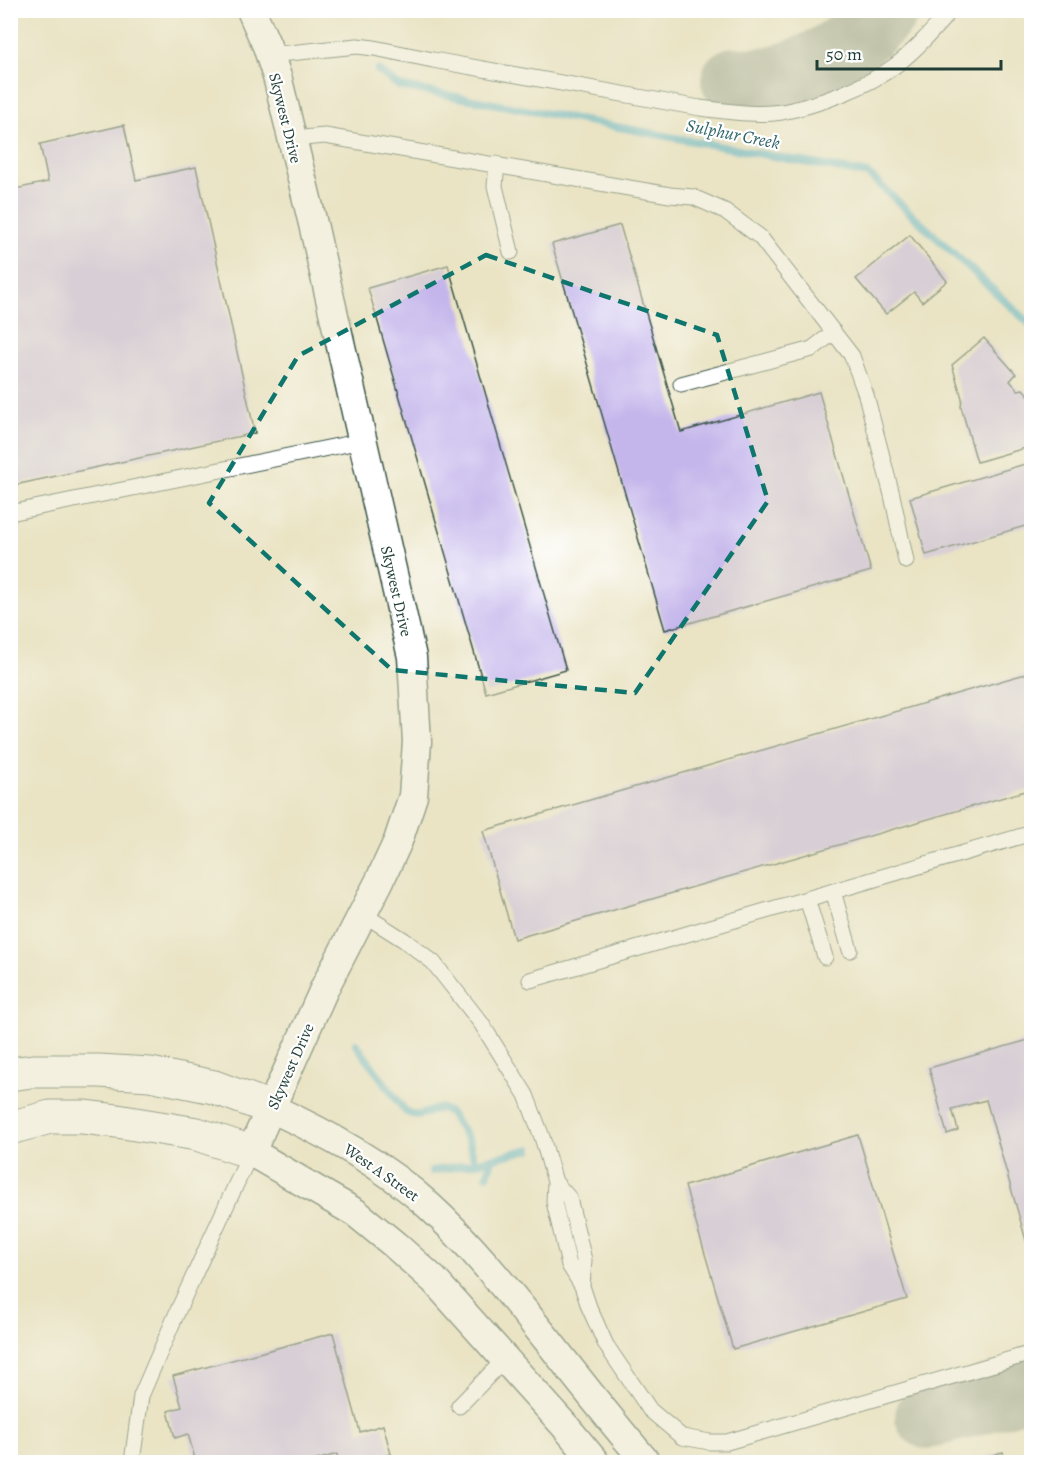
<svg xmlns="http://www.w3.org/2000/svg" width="1042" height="1473" viewBox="0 0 1042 1473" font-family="Alegreya,serif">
  <rect width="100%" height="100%" fill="#fff"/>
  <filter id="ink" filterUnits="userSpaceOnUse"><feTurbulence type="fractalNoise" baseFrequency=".0167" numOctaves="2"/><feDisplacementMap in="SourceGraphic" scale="12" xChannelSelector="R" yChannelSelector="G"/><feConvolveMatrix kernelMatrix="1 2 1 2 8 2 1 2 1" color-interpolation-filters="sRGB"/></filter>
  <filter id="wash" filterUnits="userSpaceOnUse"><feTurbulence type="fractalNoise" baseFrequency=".008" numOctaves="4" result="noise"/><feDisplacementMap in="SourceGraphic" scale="24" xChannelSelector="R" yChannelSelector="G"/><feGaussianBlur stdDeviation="1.35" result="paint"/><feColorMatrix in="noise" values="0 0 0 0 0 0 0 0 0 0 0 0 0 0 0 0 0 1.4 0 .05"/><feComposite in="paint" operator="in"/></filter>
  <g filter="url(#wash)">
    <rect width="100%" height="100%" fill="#eae4c4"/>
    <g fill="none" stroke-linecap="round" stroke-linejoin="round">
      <path stroke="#4caecb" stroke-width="8" d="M 378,70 L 399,86 L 868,174 L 1032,326
        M 356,1044 L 405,1111 C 420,1120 426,1111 441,1108 L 450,1113 L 469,1141 L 475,1163
        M 432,1171 L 475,1163 L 530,1149
        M 487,1175 L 493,1158"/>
      <path stroke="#84907c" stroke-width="66" d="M 734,80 C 793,86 847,52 886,10
        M 928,1416 L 1032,1386"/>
    </g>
    <g id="blocks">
      <path fill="#c4b6eb" d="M 124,125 L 136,180 L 196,167 L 255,433 L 10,486 L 10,190 L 48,182 L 40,144 Z
        M 620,225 L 681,432 L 819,392 L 871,571 L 665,630 L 552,244 Z
        M 910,235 L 947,281 L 922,302 L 914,292 L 886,314 L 856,279 Z
        M 448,265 L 566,670 L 486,693 L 368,288 Z
        M 984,338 L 1016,374 L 1010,381 L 1018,390 L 1023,389 L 1032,399 L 1032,446 L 977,462 L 961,407 L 962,398 L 952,365 Z
        M 1032,462 L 1032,524 L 926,555 L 910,498 Z
        M 1032,672 L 1032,789 L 514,939 L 483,831 Z
        M 1032,1039 L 1032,1258 L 1031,1258 L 986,1100 L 952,1109 L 958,1130 L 947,1134 L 929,1068 Z
        M 858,1135 L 907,1299 L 733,1349 L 685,1186 Z
        M 333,1333 L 360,1432 L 383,1425 L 391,1454 L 360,1462 L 339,1462 L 337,1454 L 310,1462 L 196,1462 L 188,1434 L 175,1438 L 168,1411 L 182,1407 L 173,1376 Z
        M 1003,1452 L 1006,1462 L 968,1462 Z"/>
    </g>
  </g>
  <g filter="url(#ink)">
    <use href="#blocks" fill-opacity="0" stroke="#3d564a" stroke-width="1.5"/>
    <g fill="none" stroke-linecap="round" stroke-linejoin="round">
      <defs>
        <path id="lane" d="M 270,55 L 357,46 L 374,48 L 433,60 L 700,108 C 727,111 755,116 782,112 C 818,105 867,87 896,65 C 916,50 934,29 951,10
          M 292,139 L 325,136 L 670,195 L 693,197 L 725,211 L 760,237 L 852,356 L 866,395 L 892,495 L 906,561
          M 497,164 L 495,186 L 511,252
          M 681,384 L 812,349 L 834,332
          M 10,513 L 362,441
          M 833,891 L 850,950
          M 807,899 L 825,957
          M 363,914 L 404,940 L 433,962 L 481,1023 L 526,1095 L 542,1137 L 555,1182 L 554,1202 L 569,1265 L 582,1286 L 584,1260 L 569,1198 L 555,1182
          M 530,980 L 1032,833
          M 582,1286 L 589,1307 L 606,1345 L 650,1410 L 682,1437 L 710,1442 L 727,1442 L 1032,1353
          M 459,1406 L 504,1360
          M 132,1462 L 141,1396 L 179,1308 L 251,1152"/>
        <path id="street" d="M 251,10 L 267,46 L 278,80 L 313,224 L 412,657 L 417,742 L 413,796 L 398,841 L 379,882 L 325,987 L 251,1152 L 356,1213 L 395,1245 L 434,1280 L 565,1426 L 595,1462
          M 271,1108 C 327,1134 383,1164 429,1206 C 474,1247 511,1295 549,1342 C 581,1383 613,1423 646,1462"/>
        <path id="secondary" d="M 10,1074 L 33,1071 L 99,1071 L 150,1074 L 214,1087 L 271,1108
          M 10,1128 L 50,1117 L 83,1117 L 117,1121 L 197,1134 L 251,1152"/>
      </defs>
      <use href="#lane" stroke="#3d564a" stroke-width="17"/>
      <use href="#street" stroke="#3d564a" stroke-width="31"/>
      <use href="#secondary" stroke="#3d564a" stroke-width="35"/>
      <use href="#lane" stroke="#fff" stroke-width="15"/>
      <use href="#street" stroke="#fff" stroke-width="28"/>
      <use href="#secondary" stroke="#fff" stroke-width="33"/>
    </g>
  </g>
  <path d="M0 0H1042V1473H0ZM 486,255 L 717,335 L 768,501 L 635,693 L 392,670 L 209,503 L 298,356 Z" fill="#eae4c4" fill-opacity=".55" fill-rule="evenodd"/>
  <path fill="none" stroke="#0f766e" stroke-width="4.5" stroke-dasharray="12 8" stroke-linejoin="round" d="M 486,255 L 717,335 L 768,501 L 635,693 L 392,670 L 209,503 L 298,356 Z"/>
  <g text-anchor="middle" stroke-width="4.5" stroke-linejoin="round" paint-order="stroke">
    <g font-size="16" fill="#1f3d34" stroke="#fff">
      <text transform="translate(286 118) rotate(76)" y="6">Skywest Drive</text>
      <text transform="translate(397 591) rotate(77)" y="6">Skywest Drive</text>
      <text transform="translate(290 1066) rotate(-66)" y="6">Skywest Drive</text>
      <text transform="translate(382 1172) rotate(35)" y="6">West A Street</text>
    </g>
    <g font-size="18" font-style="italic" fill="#2f6569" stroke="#fff">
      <text transform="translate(733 134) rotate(11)" y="6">Sulphur Creek</text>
    </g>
  </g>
  <rect width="1042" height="1473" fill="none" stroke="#fff" stroke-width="36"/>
  <path d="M817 60v9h184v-9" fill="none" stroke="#1f3d34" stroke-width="3"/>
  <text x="826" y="60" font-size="18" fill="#1f3d34" stroke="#ffffff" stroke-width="4.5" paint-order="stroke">50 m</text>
</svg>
